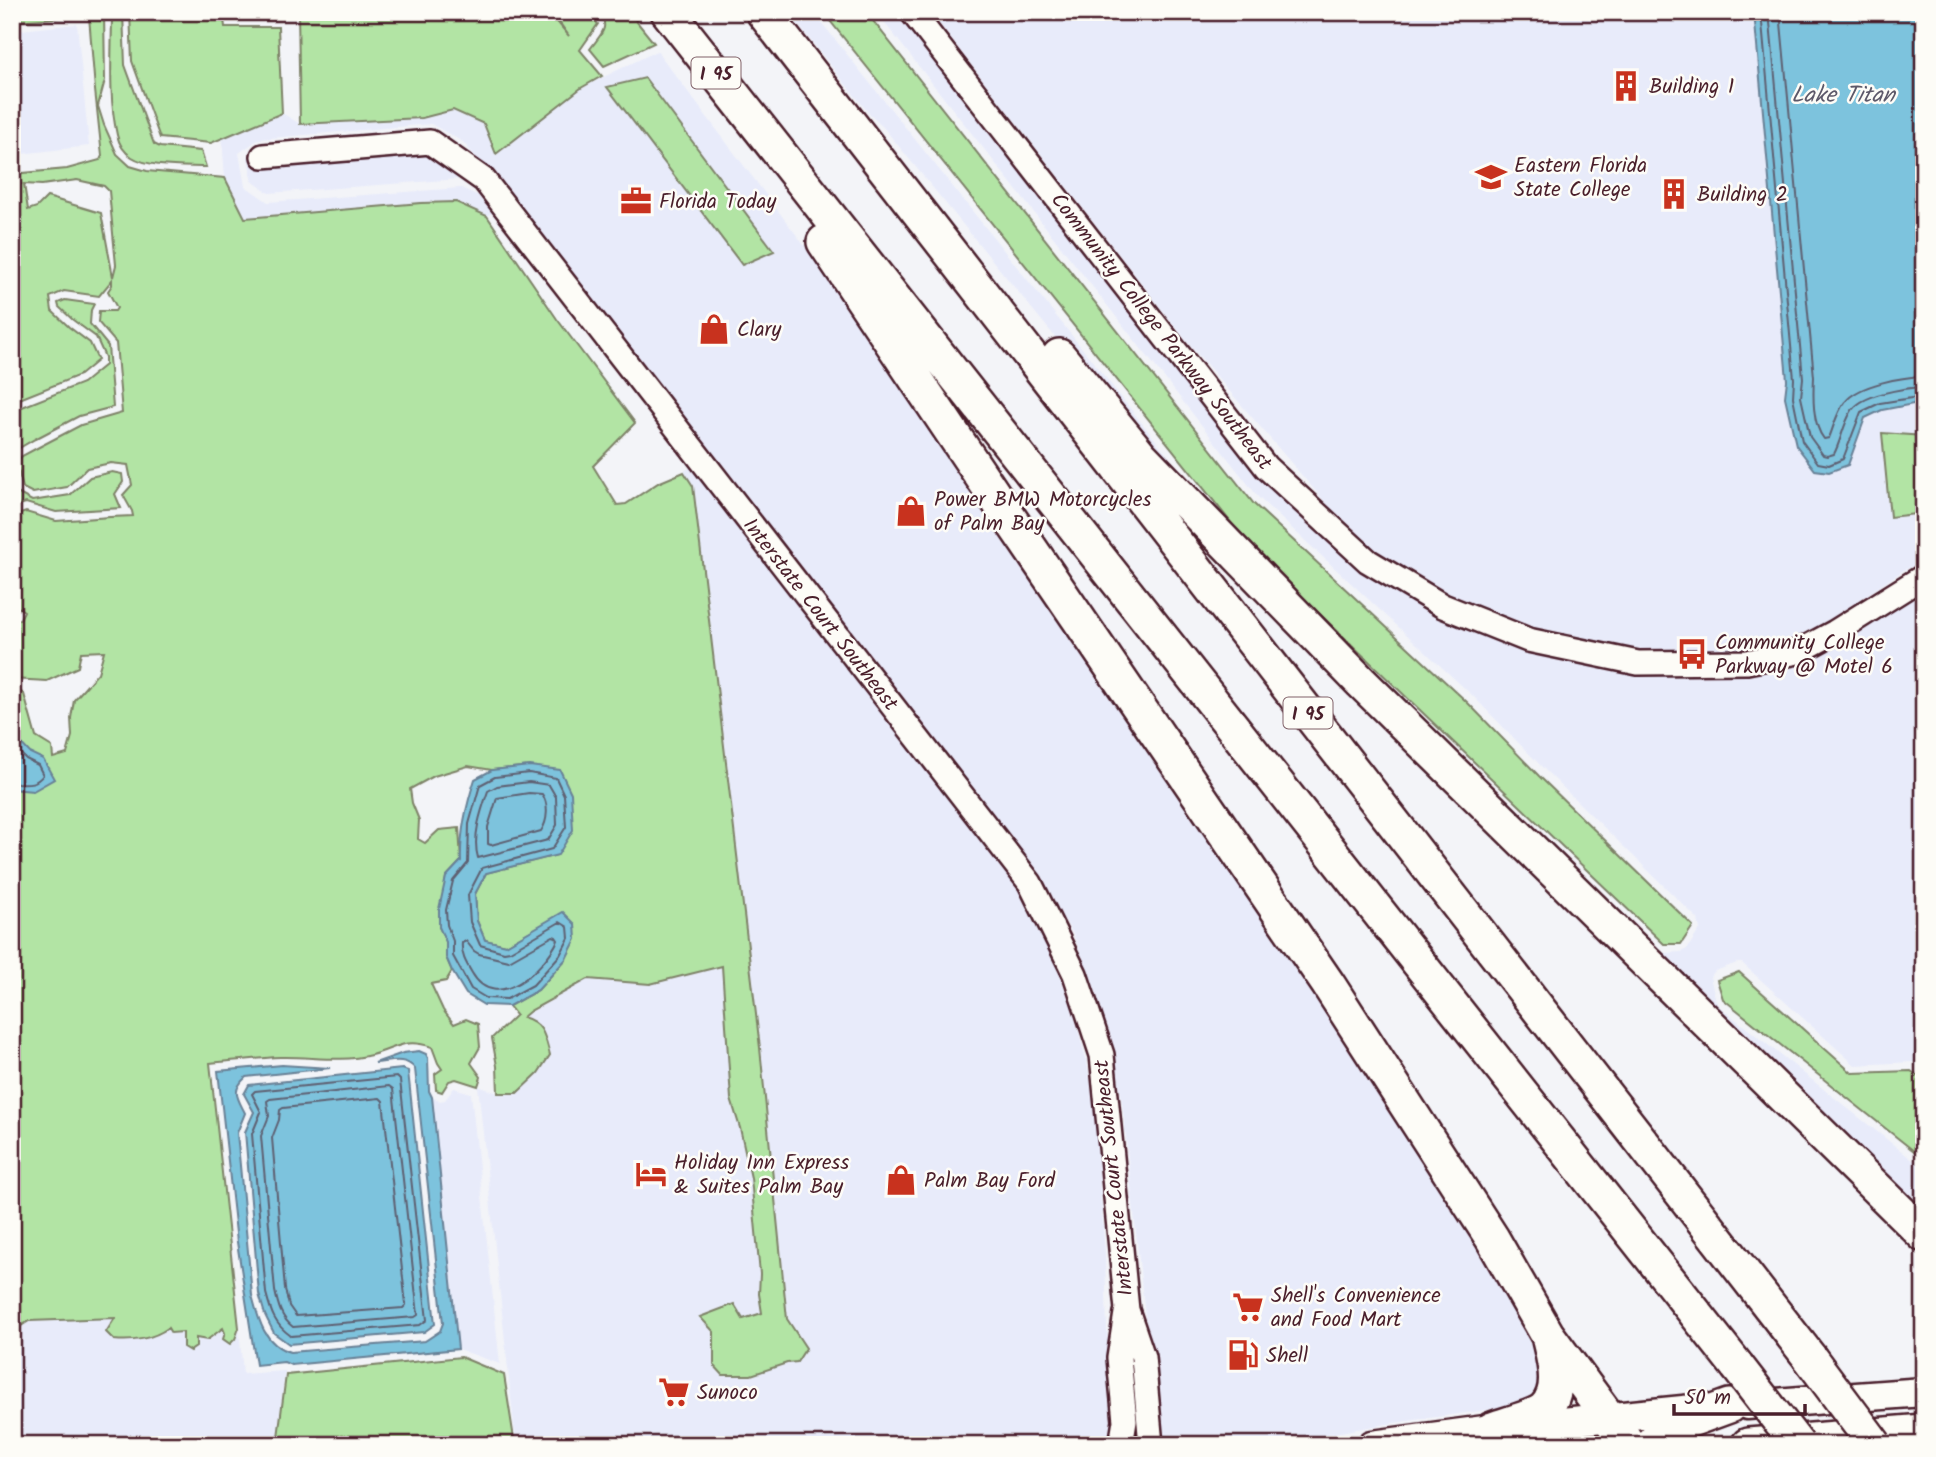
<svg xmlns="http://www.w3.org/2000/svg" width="1936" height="1457" viewBox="0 0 1936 1457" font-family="Kalam,sans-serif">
  <rect width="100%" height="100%" fill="#f3f4f8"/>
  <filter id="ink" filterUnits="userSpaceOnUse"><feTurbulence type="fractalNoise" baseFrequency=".0143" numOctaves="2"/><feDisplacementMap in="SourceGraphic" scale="14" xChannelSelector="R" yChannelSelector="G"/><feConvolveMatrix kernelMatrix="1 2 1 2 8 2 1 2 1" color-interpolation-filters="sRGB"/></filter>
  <g filter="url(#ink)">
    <path fill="#e8ebfa" d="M 788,12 L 813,12 L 1230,533 L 1147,449 L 883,127 L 870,115 Z
      M 876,12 L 900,12 L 1259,474 L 1440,615 L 1747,672 L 1924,588 L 1924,1071 L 1913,1062 L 1855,1065 L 1742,963 L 1737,963 L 1715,971 L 1710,977 L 1716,1001 L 1719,1006 L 1924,1169 L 1924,1220 L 1310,616 L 1659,950 L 1664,953 L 1681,952 L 1687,949 L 1700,929 L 1698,919 L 1544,769 L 1473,696 L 1259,498 Z
      M 930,12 L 1924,12 L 1924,562 L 1904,570 L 1807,635 L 1752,651 L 1639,652 L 1539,632 L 1456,603 L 1355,537 L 1188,343 Z
      M 77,24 L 89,146 L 12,155 L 12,31 Z
      M 657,51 L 854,311 L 1481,1238 L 1488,1268 L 1535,1336 L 1543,1389 L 1523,1405 L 1393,1423 L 1264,1445 L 1172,1445 L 1159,1432 L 1155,1410 L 1123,1111 L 1117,1068 L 1097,995 L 1073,934 L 1045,888 L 877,666 L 691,432 L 496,181 L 463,142 L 431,124 L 259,139 L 239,153 L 245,186 L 268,202 L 461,188 L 479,196 L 492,213 L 487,216 L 455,202 L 421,203 L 245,218 L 225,178 L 222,138 L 282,113 L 300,124 L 422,118 L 453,110 L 484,124 L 497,154 L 581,88 Z
      M 254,152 L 255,167 L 428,153 L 471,183 L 460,179 L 269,193 L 252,181 L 248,157 Z
      M 691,467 L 708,485 L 1013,877 L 1045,937 L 1072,1007 L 1087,1062 L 1094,1100 L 1105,1254 L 1107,1330 L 1116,1428 L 1111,1445 L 516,1445 L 478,1086 L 498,1093 L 522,1017 L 588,979 L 650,984 L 722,966 L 731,1099 L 740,1128 L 751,1178 L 760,1274 L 759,1294 L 762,1313 L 714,1332 L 714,1365 L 797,1362 L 806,1348 L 787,1319 L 693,486 L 684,471 Z
      M 454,1088 L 471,1093 L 500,1364 L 458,1349 L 432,1097 L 440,1101 L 445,1100 Z
      M 117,1318 L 123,1341 L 160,1334 L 168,1328 L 196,1338 L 223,1328 L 225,1333 L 235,1339 L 239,1328 L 243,1374 L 285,1371 L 277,1445 L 12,1445 L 12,1337 L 18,1328 L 29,1321 Z"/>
    <path fill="#b2e4a4" stroke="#7e8268" stroke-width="2" fill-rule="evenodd" d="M 12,12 L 104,12 L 105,80 L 98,106 L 104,125 L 117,154 L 130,166 L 147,171 L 225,178 L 245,218 L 421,203 L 456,202 L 487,216 L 557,319 L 635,423 L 593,466 L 617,505 L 626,504 L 658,483 L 684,472 L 693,486 L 760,1048 L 787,1319 L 806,1348 L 797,1362 L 787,1363 L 751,1375 L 723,1375 L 714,1365 L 714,1332 L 700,1317 L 734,1304 L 743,1319 L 762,1313 L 759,1294 L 760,1274 L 751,1178 L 740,1128 L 731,1099 L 722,966 L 650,984 L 588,979 L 530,1011 L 523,1017 C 544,1023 545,1037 550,1055 L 538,1073 L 517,1093 L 498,1093 L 497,1066 L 492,1038 L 516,1015 L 509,1006 L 538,990 L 566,959 L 531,931 L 506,945 L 485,940 L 477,921 L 475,894 L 486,873 L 557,855 L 530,766 L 492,770 L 468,766 L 434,776 L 410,789 L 412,803 L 419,820 L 418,839 L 425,843 L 439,830 L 459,828 L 461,861 L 446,877 L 439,927 L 447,942 L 446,957 L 452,971 L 446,981 L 431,984 L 443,1010 L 454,1024 L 466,1019 L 478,1024 L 480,1047 L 471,1063 L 481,1077 L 478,1086 L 456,1079 L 449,1081 L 442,1092 L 436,1090 L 435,1074 L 442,1069 L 438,1063 L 432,1047 C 404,1037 396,1049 371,1055 C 340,1063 311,1056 280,1057 C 257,1058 233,1061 210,1063 L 239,1328 L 235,1339 L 230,1344 L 223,1339 L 225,1333 L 223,1328 L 207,1340 L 196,1338 L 196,1347 L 190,1351 L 183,1347 L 183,1332 L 171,1333 L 168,1328 C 153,1339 132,1342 114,1340 L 106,1332 L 115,1318 L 29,1321 L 18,1328 L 12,1337 L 12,690 L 16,689 L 24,694 L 36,737 L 52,747 L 53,758 L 67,754 L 72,736 L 71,718 L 74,700 L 98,673 L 104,651 L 81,652 L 78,667 L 47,681 L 12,679 L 12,622 L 20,619 L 24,611 L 12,603 L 12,517 L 26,512 L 56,521 L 110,517 L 133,516 L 132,511 L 123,495 L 132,485 L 128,465 L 111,463 L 87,468 L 67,487 L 33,493 L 23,488 L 16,462 L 22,456 L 39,447 L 81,425 L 122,413 L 116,343 L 98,322 L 99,311 L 115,311 L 117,308 L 108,291 L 112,285 L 112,280 L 99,296 L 64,291 L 50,297 L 52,311 L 69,327 L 90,343 L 98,360 L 80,375 L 12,402 L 12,186 L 22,184 L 12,182 L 12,174 L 67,169 L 100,160 L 102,156 L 95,90 L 89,16 L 12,21 ZM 77,180 L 104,186 L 109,191 L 116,265 L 113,277 L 101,213 L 47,197 L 37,207 L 28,210 L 24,184 L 42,185 Z
      M 112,12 L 123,12 L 125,65 L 154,144 L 160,147 L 201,151 L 206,167 C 186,166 149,168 132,157 C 124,152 119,144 117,135 C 108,96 112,53 112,12 Z
      M 130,12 L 223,12 L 225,27 L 278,27 L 282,113 L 211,143 L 160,138 L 132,61 Z
      M 298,12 L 549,12 L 569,36 L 552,12 L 588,12 L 598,24 L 580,50 L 602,76 L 581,88 L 496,154 L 484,124 L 453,110 L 422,118 L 300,124 Z
      M 599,12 L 629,12 L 654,43 L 604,66 L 590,49 C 600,35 611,28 599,12 Z
      M 823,12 L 866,12 L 1254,504 L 1468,703 L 1539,776 L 1693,926 L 1681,944 L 1664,944 L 1253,550 Z
      M 645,78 L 774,251 L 742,265 L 607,87 Z
      M 65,300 L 94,304 L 91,310 L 90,324 L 108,346 L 113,407 L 79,416 L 35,439 L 16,450 L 12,455 L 12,411 L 83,383 L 105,365 L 105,357 L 96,337 L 73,320 L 59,307 L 58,303 Z
      M 1882,433 L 1924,436 L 1924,513 L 1890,517 Z
      M 112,472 L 122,474 L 123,482 L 115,494 L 121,508 L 56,512 L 26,503 L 12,507 L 12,477 L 17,493 L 32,501 L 70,495 L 90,477 Z
      M 1739,972 L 1852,1073 L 1911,1071 L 1924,1081 L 1924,1159 L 1723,999 L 1717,980 Z
      M 461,1357 L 504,1375 L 515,1445 L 277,1445 L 286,1375 Z"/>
    <path fill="#7dc3dd" stroke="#698196" stroke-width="2" d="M 1754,12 L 1924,12 L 1924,402 L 1882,410 L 1865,418 L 1848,465 L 1829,472 L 1815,470 L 1796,445 L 1785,397 L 1787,380 Z
      M 12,738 L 16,738 L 30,753 L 43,759 L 54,779 L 33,791 L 12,789 Z
      M 530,766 L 560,770 L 571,793 L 573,830 L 558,855 L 486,873 L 475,894 L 477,921 L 485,940 L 506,945 L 563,912 L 575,924 L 576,939 L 566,959 L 538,990 L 509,1006 L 484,1005 L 466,994 L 452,971 L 446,957 L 446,942 L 439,927 L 439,909 L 446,877 L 461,861 C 460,832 466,806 475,779 L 492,770 Z
      M 419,1051 L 426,1054 L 428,1058 L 429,1091 L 432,1097 L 458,1349 L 291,1365 L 284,1362 L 256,1365 L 237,1242 L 218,1071 L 282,1065 L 330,1068 L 246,1077 C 231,1091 237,1097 245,1113 L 237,1133 L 252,1295 C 258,1318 264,1345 290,1352 L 425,1341 L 440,1331 L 443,1323 L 415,1069 C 406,1056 389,1062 375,1063 L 403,1053 Z
      M 402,1069 L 408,1071 L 435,1324 L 424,1332 L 289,1344 L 274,1333 L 265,1315 L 259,1294 L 245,1132 L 254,1112 L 244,1094 L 249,1085 Z"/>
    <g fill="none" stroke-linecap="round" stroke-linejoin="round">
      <path stroke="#5e6172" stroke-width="2" d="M 1761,12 L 1794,379 L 1793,397 L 1802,441 L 1818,463 L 1829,465 L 1843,459 L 1861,412 L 1880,403 L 1924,396
        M 1769,12 L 1803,378 L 1801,397 L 1810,437 L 1823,455 L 1827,456 L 1834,454 C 1841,441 1843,425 1851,412 C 1860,394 1905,388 1924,387
        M 1780,12 L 1814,377 C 1813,395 1812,424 1824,439 L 1829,438 C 1834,426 1837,411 1845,402 C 1859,384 1903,377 1924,376
        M 12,745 L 26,759 L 38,765 L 43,775 C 35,786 25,783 12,783
        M 529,773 L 556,778 L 564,795 L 566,827 L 552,849 L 482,868 L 468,895 L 470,922 L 480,945 L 504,952 L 510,951 L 560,922 L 568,927 L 569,938 L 560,955 L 533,985 L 507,999 L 486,998 L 471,989 L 453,956 L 453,941 L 447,925 L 446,910 L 453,881 L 468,863 L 469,824 L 480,785 L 495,777 Z
        M 529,782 L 549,785 L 556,797 L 557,825 L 548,840 L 478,858 C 472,837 481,811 488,791 L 497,786 Z
        M 529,793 L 542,794 C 549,804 548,821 541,831 L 491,845 L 488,844 L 488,827 L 497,798 Z
        M 553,936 L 556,937 L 558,940 C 545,968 496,1015 472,973 C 466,963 461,955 462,943 L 466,941 L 474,951 L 479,954 L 509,961 Z
        M 397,1077 L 400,1080 L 427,1320 L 420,1325 L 291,1336 C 274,1324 271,1312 266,1293 L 252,1134 L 261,1112 L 252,1094 L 255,1091 Z
        M 389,1086 L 393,1089 L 418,1315 L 415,1317 L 293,1327 C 281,1318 278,1305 275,1291 L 261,1136 L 269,1116 L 267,1101 L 270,1099 Z
        M 380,1098 L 383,1101 L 406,1305 L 403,1308 L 296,1316 L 289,1306 L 285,1289 L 272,1138 L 279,1120 L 280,1110 L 283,1108 Z"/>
      <defs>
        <path id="minor" d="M 912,12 L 1266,467 L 1368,561 L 1443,606 L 1528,640 L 1638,663 L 1747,662 L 1798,652 L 1835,632 L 1924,576
          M 263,156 L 430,142 L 484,180 L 1030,883 L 1075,974 L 1102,1055 L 1127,1310 L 1143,1357 L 1151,1445
          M 1121,1445 L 1125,1421 L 1119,1358 L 1126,1313"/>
        <path id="major" d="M 1747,1405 L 1924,1392
          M 1372,1445 L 1492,1429 L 1703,1408"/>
        <path id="highway" d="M 668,12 L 1737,1366
          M 763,12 L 1810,1358
          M 824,242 L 1000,504 L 1328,984 L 1492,1238 L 1547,1334 L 1629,1445
          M 1059,356 L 1141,456 L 1361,682 L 1924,1235
          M 1492,1429 C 1503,1425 1536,1416 1544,1409 C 1563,1391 1554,1362 1549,1340
          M 1650,1445 L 1666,1429 L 1729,1406
          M 1748,1445 L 1924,1431"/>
      </defs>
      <use href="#minor" stroke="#4a1f2b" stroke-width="28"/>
      <use href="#major" stroke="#4a1f2b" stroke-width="33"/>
      <use href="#highway" stroke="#4a1f2b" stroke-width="38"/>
      <use href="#minor" stroke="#fdfcf7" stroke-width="23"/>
      <use href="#major" stroke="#fdfcf7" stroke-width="28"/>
      <use href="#highway" stroke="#fdfcf7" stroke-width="33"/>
      <defs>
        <path id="highway-bridge" d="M 1810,1358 L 1875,1445
          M 1737,1366 L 1798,1445"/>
      </defs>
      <use href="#highway-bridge" stroke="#4a1f2b" stroke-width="38" stroke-linecap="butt"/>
      <use href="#highway-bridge" stroke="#fdfcf7" stroke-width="33"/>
    </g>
  </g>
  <defs>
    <symbol id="building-bare" viewBox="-9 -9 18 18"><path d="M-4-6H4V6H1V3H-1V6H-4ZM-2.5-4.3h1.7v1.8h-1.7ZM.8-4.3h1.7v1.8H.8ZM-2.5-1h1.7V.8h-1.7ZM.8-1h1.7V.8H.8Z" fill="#c8321e" stroke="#fdfcf7" stroke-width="2.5" paint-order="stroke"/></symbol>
    <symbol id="university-bare" viewBox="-9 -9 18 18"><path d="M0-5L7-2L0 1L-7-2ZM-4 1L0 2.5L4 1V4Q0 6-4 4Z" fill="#c8321e" stroke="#fdfcf7" stroke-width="2.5" paint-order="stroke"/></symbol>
    <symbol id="office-bare" viewBox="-9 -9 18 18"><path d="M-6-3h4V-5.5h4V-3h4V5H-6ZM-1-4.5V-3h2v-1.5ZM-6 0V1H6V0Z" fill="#c8321e" stroke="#fdfcf7" stroke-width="2.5" paint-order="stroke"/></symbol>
    <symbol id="shop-bare" viewBox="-9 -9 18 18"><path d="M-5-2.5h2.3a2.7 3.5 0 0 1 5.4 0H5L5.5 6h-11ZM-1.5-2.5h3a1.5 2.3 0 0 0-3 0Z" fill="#c8321e" stroke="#fdfcf7" stroke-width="2.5" paint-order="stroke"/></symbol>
    <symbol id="bus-bare" viewBox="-9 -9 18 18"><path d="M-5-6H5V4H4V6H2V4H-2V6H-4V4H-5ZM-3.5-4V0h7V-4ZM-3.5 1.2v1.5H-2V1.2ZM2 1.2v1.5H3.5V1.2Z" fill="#c8321e" stroke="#fdfcf7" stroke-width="2.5" paint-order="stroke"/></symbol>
    <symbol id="hotel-bare" viewBox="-9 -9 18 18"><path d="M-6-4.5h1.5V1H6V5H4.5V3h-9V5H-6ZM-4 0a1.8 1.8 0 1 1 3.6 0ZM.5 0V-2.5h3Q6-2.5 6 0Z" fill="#c8321e" stroke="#fdfcf7" stroke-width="2.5" paint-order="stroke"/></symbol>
    <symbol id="supermarket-bare" viewBox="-9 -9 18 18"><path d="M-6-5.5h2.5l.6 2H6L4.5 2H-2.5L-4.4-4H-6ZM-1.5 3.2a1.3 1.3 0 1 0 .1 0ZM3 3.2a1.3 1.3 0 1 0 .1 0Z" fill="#c8321e" stroke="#fdfcf7" stroke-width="2.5" paint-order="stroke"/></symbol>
    <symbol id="fuel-bare" viewBox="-9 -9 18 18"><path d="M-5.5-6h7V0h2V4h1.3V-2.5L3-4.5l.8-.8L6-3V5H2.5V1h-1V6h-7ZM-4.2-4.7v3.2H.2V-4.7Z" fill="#c8321e" stroke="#fdfcf7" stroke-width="2.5" paint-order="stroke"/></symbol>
  </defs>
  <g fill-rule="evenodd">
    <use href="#building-bare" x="1604" y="64" width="44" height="44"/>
    <use href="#university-bare" x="1469" y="155" width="44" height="44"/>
    <use href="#building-bare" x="1652" y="172" width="44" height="44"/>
    <use href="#office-bare" x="614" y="179" width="44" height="44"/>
    <use href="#shop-bare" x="692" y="307" width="44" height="44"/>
    <use href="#shop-bare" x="889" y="489" width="44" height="44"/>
    <use href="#bus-bare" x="1670" y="632" width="44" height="44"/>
    <use href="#hotel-bare" x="629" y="1152" width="44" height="44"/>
    <use href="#shop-bare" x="879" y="1158" width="44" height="44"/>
    <use href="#supermarket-bare" x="1226" y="1285" width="44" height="44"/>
    <use href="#fuel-bare" x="1221" y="1333" width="44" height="44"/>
    <use href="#supermarket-bare" x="652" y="1370" width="44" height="44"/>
  </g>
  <g text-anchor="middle" stroke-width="5" stroke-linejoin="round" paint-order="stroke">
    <g fill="#fdfcf7" stroke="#806168" stroke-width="2">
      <rect x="691.5" y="57.5" width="49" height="31" rx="5"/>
      <rect x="1283.5" y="697.5" width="49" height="31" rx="5"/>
    </g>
    <g font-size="19" font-weight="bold" fill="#4a1f2b">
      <text x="716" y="80">I 95</text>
      <text x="1308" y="720">I 95</text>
    </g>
    <g font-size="21" fill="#4a1f2b" stroke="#fdfcf7" text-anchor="start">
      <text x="1649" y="93">Building 1</text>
      <text x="1514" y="172">Eastern Florida<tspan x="1514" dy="24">State College</tspan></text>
      <text x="1697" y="201">Building 2</text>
      <text x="659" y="208">Florida Today</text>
      <text x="737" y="336">Clary</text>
      <text x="934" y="506">Power BMW Motorcycles<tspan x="934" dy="24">of Palm Bay</tspan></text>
      <text x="1715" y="649">Community College<tspan x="1715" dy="24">Parkway @ Motel 6</tspan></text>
      <text x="674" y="1169">Holiday Inn Express<tspan x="674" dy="24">&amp; Suites Palm Bay</tspan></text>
      <text x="924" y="1187">Palm Bay Ford</text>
      <text x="1271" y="1302">Shell's Convenience<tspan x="1271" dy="24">and Food Mart</tspan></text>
      <text x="1266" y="1362">Shell</text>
      <text x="697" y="1399">Sunoco</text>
    </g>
    <g font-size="21" fill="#4a1f2b" stroke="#fdfcf7">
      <text transform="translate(1162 331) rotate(52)" y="7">Community College Parkway Southeast</text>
      <text transform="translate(821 614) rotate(52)" y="7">Interstate Court Southeast</text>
      <text transform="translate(1113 1178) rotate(-96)" y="7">Interstate Court Southeast</text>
    </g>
    <g font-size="23" font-style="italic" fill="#5c5869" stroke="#fdfcf7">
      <text x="1843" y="102">Lake Titan</text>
    </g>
  </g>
  <rect width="1936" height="1457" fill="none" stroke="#fdfcf7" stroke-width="42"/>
  <rect x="21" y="21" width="1894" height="1415" fill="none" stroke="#4a1f2b" stroke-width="2.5" filter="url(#ink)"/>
  <path d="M1674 1404v10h131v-10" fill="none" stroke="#4a1f2b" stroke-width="3.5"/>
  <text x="1684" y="1404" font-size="21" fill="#4a1f2b" stroke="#fdfcf7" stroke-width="5" paint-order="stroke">50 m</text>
</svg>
